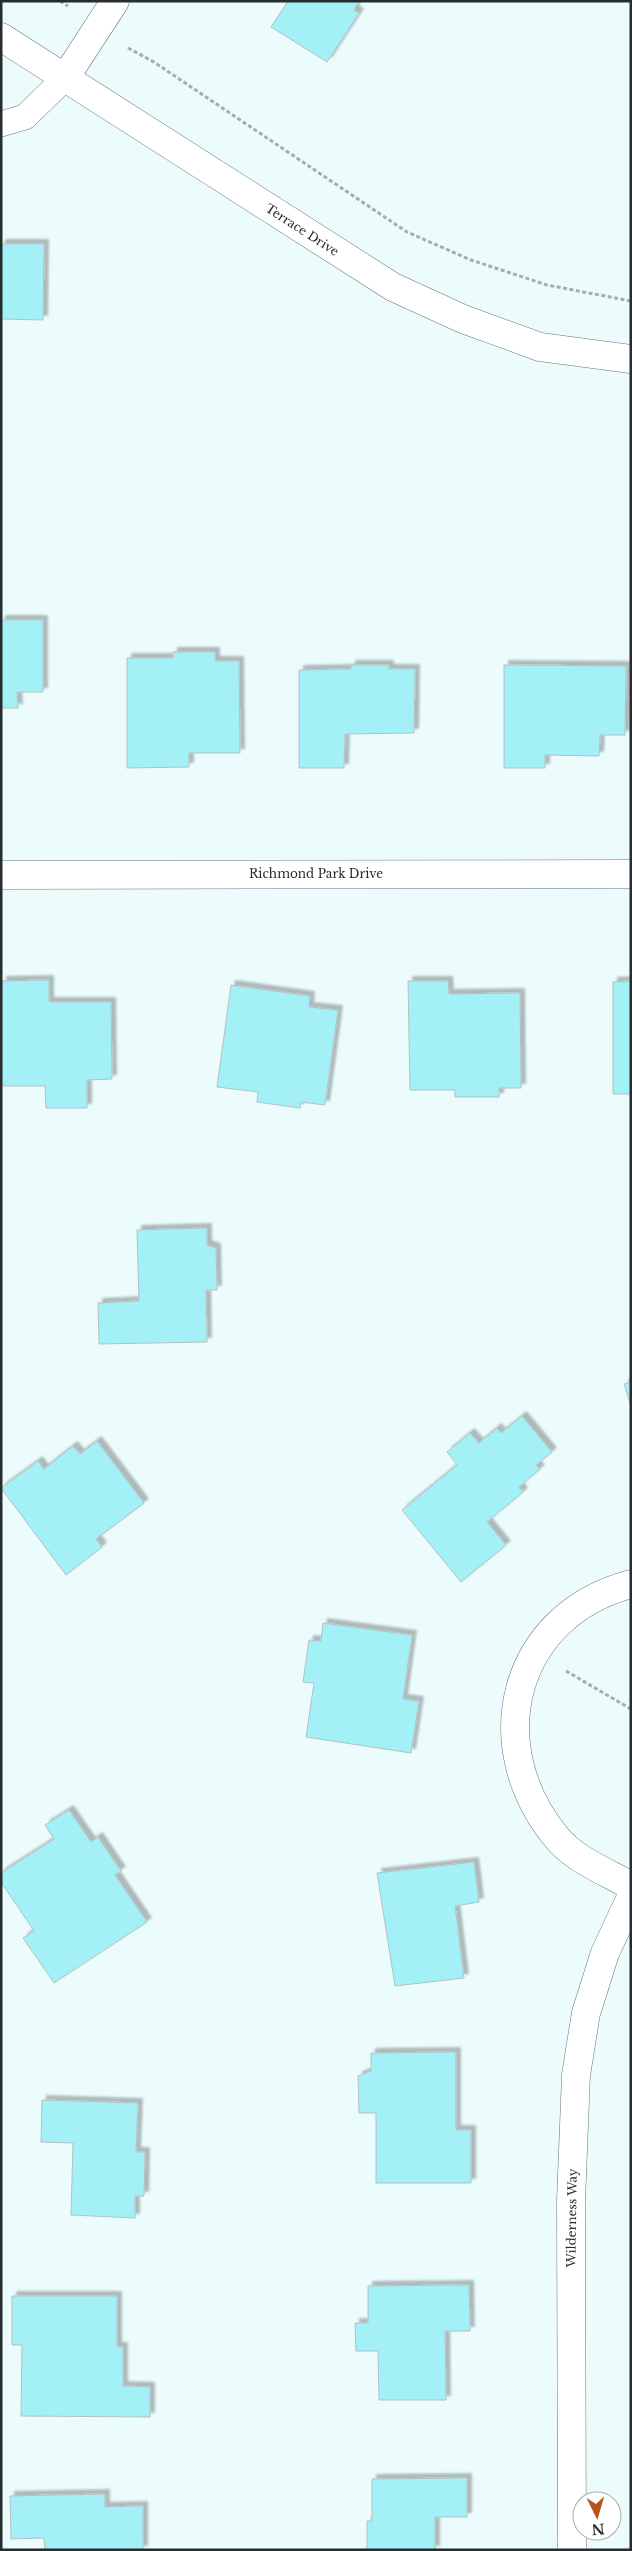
<svg xmlns="http://www.w3.org/2000/svg" width="632" height="2551" viewBox="0 0 632 2551" font-family="'Libre Baskerville',serif">
  <defs>
    <filter id="shadow"><feDropShadow dx="4.5" dy="-4.5" stdDeviation="1" flood-color="#0004"/></filter>
  </defs>
  <rect width="100%" height="100%" fill="#ecfcfd"/>
  <path fill="#a3f0f7" stroke="#b2c1c3" filter="url(#shadow)" d="M 288,1 L 359,1 L 354,10 L 359,13 L 327,62 L 271,27 Z
    M 1,244 L 44,244 L 43,320 L 1,319 Z
    M 1,620 L 43,620 L 43,692 L 17,692 L 18,708 L 1,708 Z
    M 173,652 L 215,652 L 215,661 L 239,661 L 240,753 L 189,753 L 189,767 L 127,768 L 127,658 L 173,658 Z
    M 351,665 L 389,665 L 389,669 L 415,669 L 414,733 L 345,734 L 344,768 L 299,768 L 299,670 L 351,669 Z
    M 504,665 L 626,666 L 625,735 L 600,735 L 599,756 L 545,755 L 545,768 L 504,768 Z
    M 49,980 L 49,1002 L 111,1002 L 112,1079 L 87,1080 L 87,1108 L 46,1108 L 45,1086 L 2,1086 L 2,981 Z
    M 408,981 L 448,981 L 449,994 L 520,993 L 521,1088 L 499,1088 L 499,1097 L 455,1097 L 455,1090 L 410,1090 Z
    M 631,981 L 631,1094 L 613,1094 L 613,982 Z
    M 231,985 L 310,996 L 309,1007 L 338,1010 L 325,1105 L 301,1102 L 300,1108 L 257,1102 L 258,1092 L 217,1087 Z
    M 207,1228 L 207,1245 L 216,1248 L 217,1290 L 206,1290 L 207,1342 L 99,1344 L 98,1303 L 139,1301 L 137,1230 Z
    M 631,1382 L 631,1406 L 624,1384 Z
    M 522,1416 L 552,1452 L 536,1465 L 540,1469 L 519,1487 L 523,1492 L 487,1522 L 506,1545 L 461,1582 L 402,1510 L 457,1465 L 447,1452 L 470,1433 L 479,1443 L 497,1428 L 501,1433 Z
    M 97,1441 L 144,1503 L 96,1539 L 102,1547 L 66,1575 L 1,1488 L 38,1461 L 44,1469 L 73,1446 L 80,1454 Z
    M 323,1623 L 412,1635 L 403,1699 L 419,1701 L 411,1753 L 306,1737 L 314,1683 L 303,1682 L 309,1640 L 321,1641 Z
    M 69,1810 L 91,1842 L 98,1837 L 121,1871 L 115,1875 L 147,1922 L 54,1983 L 23,1938 L 34,1931 L 1,1882 L 1,1873 L 54,1839 L 45,1825 Z
    M 474,1862 L 479,1902 L 455,1906 L 464,1978 L 395,1986 L 377,1873 Z
    M 456,2052 L 456,2130 L 471,2130 L 471,2183 L 376,2183 L 376,2113 L 359,2113 L 358,2076 L 371,2071 L 371,2053 Z
    M 42,2100 L 138,2103 L 136,2152 L 145,2152 L 144,2196 L 135,2196 L 135,2218 L 71,2215 L 73,2143 L 41,2142 Z
    M 469,2285 L 470,2331 L 445,2331 L 446,2400 L 379,2400 L 378,2351 L 356,2351 L 355,2323 L 368,2323 L 368,2286 Z
    M 12,2296 L 117,2296 L 117,2347 L 123,2347 L 123,2386 L 150,2387 L 150,2417 L 21,2416 L 22,2345 L 12,2345 Z
    M 467,2478 L 467,2517 L 435,2517 L 435,2550 L 367,2550 L 367,2521 L 372,2521 L 372,2479 Z
    M 105,2494 L 105,2507 L 143,2506 L 143,2550 L 45,2550 L 44,2538 L 11,2539 L 10,2496 Z"/>
  <g fill="none" stroke-linecap="round" stroke-linejoin="round">
    <defs>
      <path id="service" d="M 1,124 L 25,117 L 65,78"/>
      <path id="minor" d="M 65,78 L 115,1
        M 1,875 L 631,874
        M 631,1584 C 510,1616 481,1747 557,1838 C 575,1860 607,1872 631,1886
        M 572,2550 L 571,2201 L 576,2075 L 586,2013 L 605,1953 L 631,1897"/>
      <path id="tertiary" d="M 1,37 L 393,287 L 463,319 L 540,347 L 631,359"/>
    </defs>
    <use href="#service" stroke="#677576" stroke-width="26"/>
    <use href="#minor" stroke="#677576" stroke-width="29"/>
    <use href="#tertiary" stroke="#677576" stroke-width="29"/>
    <path stroke="#a2aeaf" stroke-width="3" stroke-dasharray="4 2.5" stroke-linecap="butt" d="M 60,1 L 68,6
      M 128,48 L 154,62 L 407,232 L 471,260 L 547,285 L 631,301
      M 566,1671 L 631,1709"/>
    <use href="#service" stroke="#fff" stroke-width="25"/>
    <use href="#minor" stroke="#fff" stroke-width="28"/>
    <use href="#tertiary" stroke="#fff" stroke-width="28"/>
  </g>
  <g text-anchor="middle" stroke-width="4" stroke-linejoin="round" paint-order="stroke">
    <g font-size="12" fill="#272d2e" stroke="#fff">
      <text transform="translate(302 230) rotate(33)" y="4">Terrace Drive</text>
      <text x="316" y="878">Richmond Park Drive</text>
      <text transform="translate(572 2218) rotate(-89)" y="4">Wilderness Way</text>
    </g>
  </g>
  <rect width="632" height="2551" fill="none" stroke="#272d2e" stroke-width="5"/>
  <g transform="translate(597 2516) rotate(175)"><circle r="24" fill="#ffffff" stroke="#a9abab"/>
  <path d="M0-4L9 19L0 12L-9 19Z" fill="#b7531f"/>
  <text y="-8" font-size="14" font-weight="bold" text-anchor="middle" fill="#272d2e">N</text>
  </g>
</svg>
